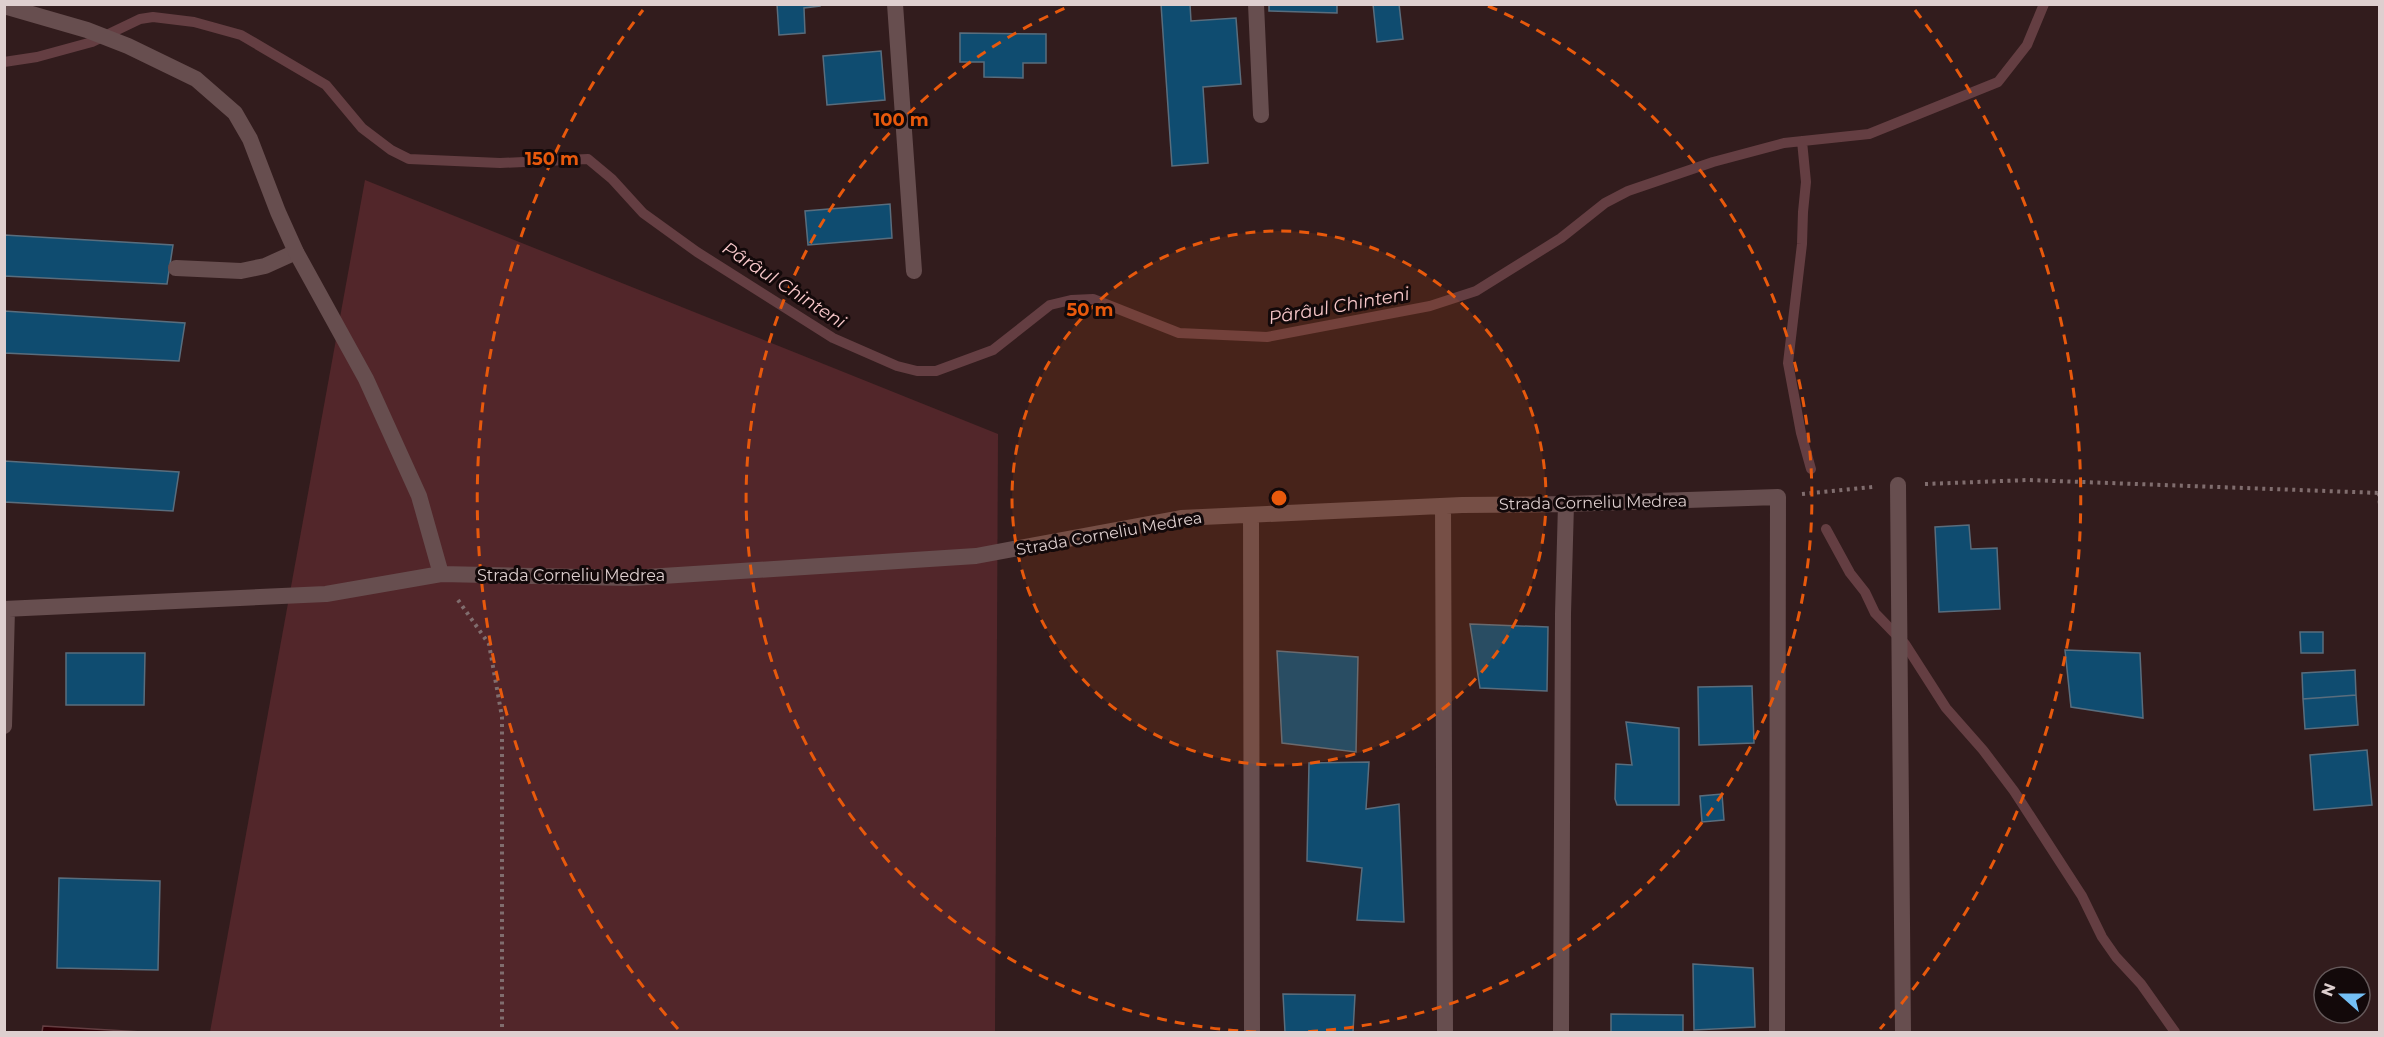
<svg xmlns="http://www.w3.org/2000/svg" width="2384" height="1037" viewBox="0 0 2384 1037" font-family="Montserrat,sans-serif">
  <rect width="100%" height="100%" fill="#321c1d"/>
  <path fill="#52262a" d="M 365,180 L 998,434 L 995,1032 L 210,1032 Z"/>
  <path fill="#2f0006" stroke="#643e42" stroke-width="1.5" d="M 43,1026 L 142,1032 L 42,1032 Z"/>
  <g fill="none" stroke-linecap="round" stroke-linejoin="round">
    <path stroke="#643e42" stroke-width="10" d="M 4,62 L 37,57 L 92,42 L 140,19 L 153,17 L 194,22 L 241,35 L 326,85 L 362,128 L 391,150 L 409,159 L 500,163 L 588,159 L 612,179 L 643,213 L 697,252 L 833,338 L 897,366 L 917,371 L 936,371 L 993,350 L 1050,305 L 1071,300 L 1093,299 L 1179,333 L 1267,337 L 1430,306 L 1476,291 L 1561,238 L 1605,203 L 1628,191 L 1713,162 L 1784,143 L 1869,134 L 1998,82 L 2027,45 L 2044,4
      M 1802,141 L 1806,182 L 1803,212 L 1802,244 L 1788,363 L 1801,433 L 1811,469
      M 1826,529 L 1850,573 L 1865,592 L 1875,613 L 1905,644 L 1946,708 L 1983,750 L 2014,791 L 2082,896 L 2102,937 L 2116,957 L 2141,984 L 2175,1032"/>
  </g>
  <path fill="#0f4c70" stroke="#596d7d" stroke-width="1.5" d="M 777,4 L 820,4 L 820,6 L 804,8 L 805,33 L 779,35 Z
    M 1161,4 L 1190,4 L 1191,21 L 1236,18 L 1241,84 L 1203,87 L 1208,163 L 1172,166 Z
    M 1269,4 L 1337,4 L 1337,13 L 1269,11 Z
    M 1373,4 L 1399,4 L 1403,39 L 1377,42 Z
    M 960,33 L 1046,34 L 1046,63 L 1023,63 L 1023,78 L 984,77 L 984,62 L 960,62 Z
    M 881,51 L 885,100 L 827,105 L 823,56 Z
    M 890,204 L 892,238 L 808,245 L 805,211 Z
    M 4,235 L 173,245 L 167,284 L 4,276 Z
    M 4,311 L 185,323 L 179,361 L 4,353 Z
    M 4,461 L 179,472 L 173,511 L 4,502 Z
    M 1969,525 L 1971,549 L 1997,548 L 2000,609 L 1939,612 L 1935,527 Z
    M 1470,624 L 1548,627 L 1547,691 L 1480,688 Z
    M 2300,632 L 2323,632 L 2323,653 L 2301,653 Z
    M 2065,650 L 2140,653 L 2143,718 L 2071,707 Z
    M 1277,651 L 1358,657 L 1356,752 L 1282,743 Z
    M 66,653 L 145,653 L 144,705 L 66,705 Z
    M 2355,670 L 2356,695 L 2303,699 L 2302,673 Z
    M 1752,686 L 1754,743 L 1699,745 L 1698,687 Z
    M 2356,695 L 2358,725 L 2305,729 L 2303,699 Z
    M 1626,722 L 1679,728 L 1679,805 L 1617,805 L 1615,799 L 1616,764 L 1632,765 Z
    M 2367,750 L 2372,805 L 2314,810 L 2310,755 Z
    M 1369,762 L 1366,809 L 1399,804 L 1404,922 L 1357,920 L 1362,868 L 1307,861 L 1309,763 Z
    M 1722,794 L 1724,820 L 1702,822 L 1700,796 Z
    M 59,878 L 160,881 L 158,970 L 57,968 Z
    M 1693,964 L 1753,968 L 1755,1027 L 1694,1030 Z
    M 1283,994 L 1355,995 L 1353,1032 L 1285,1032 Z
    M 1611,1014 L 1683,1015 L 1683,1032 L 1611,1032 Z"/>
  <g fill="none" stroke-linecap="round" stroke-linejoin="round">
    <path stroke="#806d6e" stroke-width="4" stroke-dasharray="3 4.5" stroke-linecap="butt" d="M 1925,484 L 2028,480 L 2380,493
      M 2379,493 L 2380,506
      M 1802,494 L 1873,487
      M 458,600 L 489,644 L 502,717 L 502,1032"/>
    <path stroke="#674e4f" stroke-width="16" d="M 176,268 L 241,271 L 265,266 L 296,252"/>
    <path stroke="#674e4f" stroke-width="16" d="M 895,4 L 914,271
      M 1256,4 L 1261,115
      M 4,6 L 87,30 L 128,46 L 196,79 L 235,113 L 250,139 L 278,212 L 296,252 L 366,379 L 419,496 L 441,574
      M 1898,485 L 1903,1032
      M 1443,506 L 1445,1032
      M 1251,515 L 1252,1032
      M 4,609 L 326,594 L 441,574 L 631,578 L 976,556 L 1181,518 L 1462,505 L 1566,504 L 1778,497 L 1777,1032
      M 4,726 L 7,609
      M 1561,1032 L 1563,614 L 1566,504"/>
  </g>
  <circle cx="1279" cy="498" r="267" fill="#e8590c" fill-opacity=".12"/>
  <g fill="none" stroke="#e8590c" stroke-width="3" stroke-dasharray="10 8">
    <circle cx="1279" cy="498" r="267"/>
    <path d="M1256 1032A535 535 0 0 1 1070 6M1488 6A535 535 0 0 1 1302 1032"/>
    <path d="M678 1029A802 802 0 0 1 643 10M1915 10A802 802 0 0 1 1880 1029"/>
  </g>
  <g text-anchor="middle" stroke-width="6" stroke-linejoin="round" paint-order="stroke">
    <g font-size="16" fill="#decfcf" stroke="#13090a">
      <text transform="translate(1593 502) rotate(-1)" y="6">Strada Corneliu Medrea</text>
      <text transform="translate(1109 533) rotate(-10)" y="6">Strada Corneliu Medrea</text>
      <text x="571" y="581">Strada Corneliu Medrea</text>
    </g>
    <g font-size="18" font-style="italic" fill="#f8c8ca" stroke="#13090a">
      <text transform="translate(784 285) rotate(33)" y="6">Pârâul Chinteni</text>
      <text transform="translate(1339 306) rotate(-10)" y="6">Pârâul Chinteni</text>
    </g>
  </g>
  <circle cx="1279" cy="498" r="9" fill="#e8590c" stroke="#13090a" stroke-width="3"/>
  <g font-size="18" text-anchor="middle" font-weight="bold" fill="#e8590c" stroke="#13090a" stroke-width="6" stroke-linejoin="round" paint-order="stroke">
    <text x="901" y="126">100 m</text>
    <text x="552" y="165">150 m</text>
    <text x="1090" y="316">50 m</text>
  </g>
  <rect width="2384" height="1037" fill="none" stroke="#decfcf" stroke-width="12"/>
  <g transform="translate(2342 995) rotate(291)"><circle r="28" fill="#13090a" stroke="#645859" stroke-width="1.5"/>
  <path d="M0-4.5L10 22L0 15L-10 22Z" fill="#74c0f6"/>
  <text y="-9" font-size="16" font-weight="bold" text-anchor="middle" fill="#decfcf">N</text>
  </g>
</svg>
